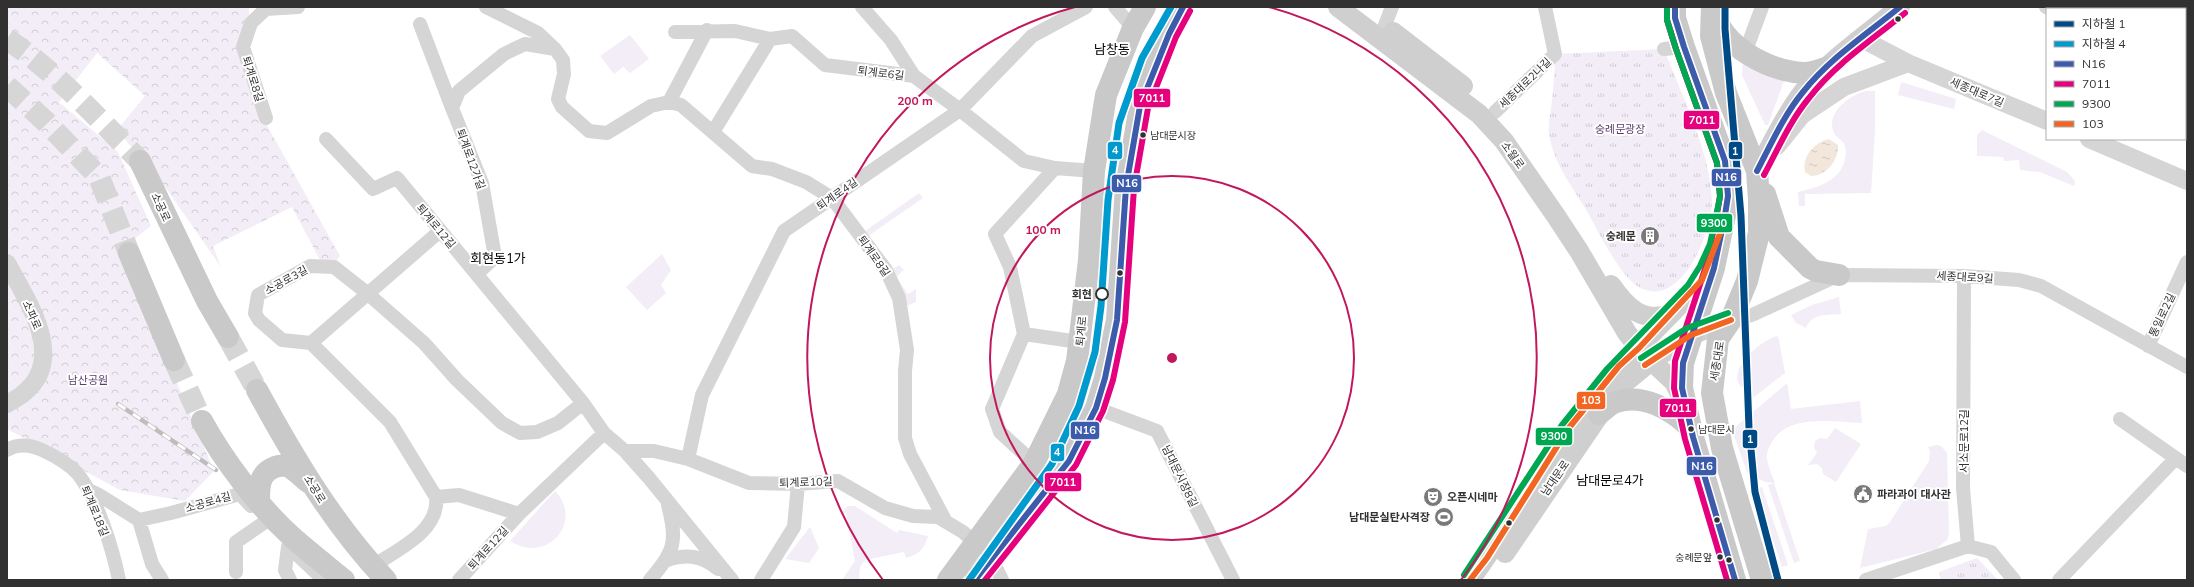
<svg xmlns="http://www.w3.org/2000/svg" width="2194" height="587" viewBox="0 0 2194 587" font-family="Mulish,'Noto Sans KR',sans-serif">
  <defs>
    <pattern id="forest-crowns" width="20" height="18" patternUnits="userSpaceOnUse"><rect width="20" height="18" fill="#f2edf6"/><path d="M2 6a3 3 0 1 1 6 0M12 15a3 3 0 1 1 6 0" fill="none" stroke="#d0ccd3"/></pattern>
    <pattern id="park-tufts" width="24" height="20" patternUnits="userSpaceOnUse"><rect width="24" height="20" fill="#f2edf6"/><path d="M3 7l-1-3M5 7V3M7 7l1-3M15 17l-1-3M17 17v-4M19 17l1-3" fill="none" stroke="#d0ccd3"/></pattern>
    <pattern id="water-ripples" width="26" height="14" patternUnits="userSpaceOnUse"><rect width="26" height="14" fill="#f3e6db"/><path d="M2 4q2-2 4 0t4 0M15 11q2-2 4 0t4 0" fill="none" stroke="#d1c6bc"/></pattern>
  </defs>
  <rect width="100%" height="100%" fill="#fff"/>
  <path fill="#f2edf6" d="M 630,35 L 649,59 L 630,73 L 623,67 L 614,74 L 600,56 Z
    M 1743,59 L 1784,81 L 1768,125 L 1765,125 L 1742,75 Z
    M 1901,82 L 1956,99 L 1954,109 L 1898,95 Z
    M 1865,91 L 1875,91 L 1875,130 L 1871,193 L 1805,194 L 1805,206 L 1799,206 L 1798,192 C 1818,187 1840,182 1845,159 C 1846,154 1847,149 1844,144 C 1842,139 1836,138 1834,133 C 1825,113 1849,96 1865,91 Z
    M 1982,130 L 2067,172 L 2075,181 L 2074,186 L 2040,172 L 2020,170 L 2019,160 L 2004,161 L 2003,157 L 1977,156 L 1977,135 Z
    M 919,193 L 923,198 L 868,236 L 893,269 L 899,265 L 904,270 L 896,277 L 908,294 L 916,289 L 916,302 L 904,307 L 861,234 Z
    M 662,254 L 671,270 L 661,285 L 666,293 L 647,310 L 626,287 Z
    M 1839,297 L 1841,314 C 1828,315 1811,313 1806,328 L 1796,323 L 1791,315 L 1812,305 Z
    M 1777,336 L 1779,340 L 1785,373 L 1754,397 C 1749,393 1741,388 1738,382 C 1732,365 1762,340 1777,336 Z
    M 1787,383 L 1791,409 L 1860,401 L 1862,423 C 1835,422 1785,413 1771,444 C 1768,449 1766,454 1767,459 C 1768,467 1772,475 1775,483 L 1765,482 L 1747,472 L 1732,430 Z
    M 1835,428 L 1861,444 L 1836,482 L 1823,474 L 1822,468 L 1817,464 L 1808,465 L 1817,453 L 1814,447 L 1815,441 L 1820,438 L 1827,439 Z
    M 1937,445 L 1941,446 L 1947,453 L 1949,534 L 1947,540 L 1936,549 L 1860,568 L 1868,529 L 1886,526 L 1890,522 L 1929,461 L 1930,451 L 1928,447 Z
    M 1774,483 L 1800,561 L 1794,563 L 1768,485 Z
    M 1762,487 L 1788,565 L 1782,567 L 1756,489 Z
    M 555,491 C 584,521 548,565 510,541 Z
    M 848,506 L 855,506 L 897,533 L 899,530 L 928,536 C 924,550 919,554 906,558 L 904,552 L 865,560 L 860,567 L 859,580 L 842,580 L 855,561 L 846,513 L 840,514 Z
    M 810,527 L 819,548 L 809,563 L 785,559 Z"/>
  <path fill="url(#forest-crowns)" d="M 7,7 L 249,7 L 249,17 L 238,44 L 264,120 L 340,256 L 336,262 L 320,260 L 292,207 L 213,246 L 221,267 L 166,188 L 117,130 L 145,96 L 97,53 L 59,102 L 118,152 L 151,226 L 121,249 L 214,471 L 185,501 L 120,490 L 7,429 Z"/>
  <path fill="url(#park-tufts)" d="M 1664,49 C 1681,94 1711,153 1712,201 C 1712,232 1680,313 1637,286 C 1619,274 1598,231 1587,211 C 1573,188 1552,161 1549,133 C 1548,125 1550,116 1551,109 C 1553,91 1555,73 1555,54 Z
    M 1977,558 L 1998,580 L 1941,580 L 1939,572 Z"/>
  <path fill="url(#water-ripples)" d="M 1829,139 L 1838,145 C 1839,160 1826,176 1811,176 L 1805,172 C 1801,157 1815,142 1829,139 Z"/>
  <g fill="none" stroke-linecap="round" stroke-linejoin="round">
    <path stroke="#d6d6d6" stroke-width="22" stroke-dasharray="22 11" stroke-linecap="butt" d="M 7,39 C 57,73 98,118 140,161
      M 7,86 L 46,122 L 99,177 L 129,253
      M 228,337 L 257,390
      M 174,360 L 202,421"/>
    <path stroke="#d5d5d5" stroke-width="14" d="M 486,7 L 538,33 L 555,49 L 563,60 L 564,74 L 558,99 L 562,107 L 589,131 L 607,133 L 651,106 L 669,102 L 681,105 L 752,166 L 772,169 L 806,182 L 832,198 L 886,270 L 899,298 L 907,350 L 905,371 L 905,438 L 910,454 L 945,520
      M 862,7 L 891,40 L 914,76
      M 1115,7 L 1133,28
      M 2046,7 L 2050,9
      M 420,24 L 452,108
      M 1385,25 L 1392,7
      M 675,32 L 735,31 L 770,39 L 792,36 L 825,65 L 914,76 L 960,110 L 1024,161 L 1055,168 L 1094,171
      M 1664,49 L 1684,47
      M 1745,53 L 1762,7
      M 2185,69 L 2187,70
      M 669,102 L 707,30
      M 1495,112 L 1555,54 L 1545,7
      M 266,118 L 243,47 L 251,23 L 266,9 L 298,7
      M 713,132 L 770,39
      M 326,139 L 373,189 L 397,178 L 583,403 L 604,433 L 625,451 L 649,478 L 732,580
      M 440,231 L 311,343 L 390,422 L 436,497 L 459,495 L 519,514
      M 477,274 L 495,257 L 482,183 L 452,108 L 459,91 L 504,54 L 525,44 L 555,49
      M 1964,276 L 1963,488 L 1968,546 L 1991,552 L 2014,580
      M 1731,320 L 1752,315 L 1839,275 L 1964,276 L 2019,280 L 2041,286 L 2187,367
      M 1024,334 L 1079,342
      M 311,343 L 282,340 L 259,320 L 255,313 L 258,295 L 310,266 L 334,267 L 367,293 L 424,343 L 457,380 L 502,423 L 520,433 L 537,432 L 558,423 L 583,403
      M 2148,346 L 2187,262
      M 1096,408 L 1157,431 L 1233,580
      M 2120,419 L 2187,466
      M 7,450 C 19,443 31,445 42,450 C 55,456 69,464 78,474 C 97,498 113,550 119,580
      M 625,451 L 654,451 L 688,459 L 749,483 L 798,484 L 838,481 L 885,508 L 913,516 L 938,517 L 963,532 L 981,548
      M 688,459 L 702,395 L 784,231 L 960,110 L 1032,36 L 1086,7
      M 1034,463 L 1000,432 L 992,409 L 1024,334 L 1010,267 L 995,234 L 1055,168
      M 89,490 L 99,495 L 139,520 L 152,564 L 162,580
      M 139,520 L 171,513 L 240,494 L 251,506
      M 288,547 L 285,570 L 290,580
      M 292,550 L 324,580
      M 991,558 L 1002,580
      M 667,560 C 686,554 702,555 718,569
      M 373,566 C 397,550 440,531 436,497
      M 236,572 L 236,542 L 265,522
      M 459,580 L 519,514 L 604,433
      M 650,580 C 674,551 678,543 668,505
      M 761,580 L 794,527 L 798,484
      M 1866,580 L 1968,546
      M 2059,580 L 2176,458"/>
    <path stroke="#d5d5d5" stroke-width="18" d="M 1862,39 L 1908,63 L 2047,121
      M 2089,139 L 2187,181
      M 1777,146 L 1802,115 L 1844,87 L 1908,63
      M 7,263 C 26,299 67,357 25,392 C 20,397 13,400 7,404"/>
    <path stroke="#cfcfcf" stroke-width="20" d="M 1338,7 L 1479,114 L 1504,141 L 1556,216 L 1579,251 L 1627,333 L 1643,353 L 1674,382 L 1685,403
      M 1393,32 L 1463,86
      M 1757,171 C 1772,144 1785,115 1803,92 C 1829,60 1869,33 1900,7
      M 1611,285 C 1626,307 1643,324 1671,314
      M 1505,553 L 1617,389 L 1651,361 L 1691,335 L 1731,320
      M 1470,580 C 1506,532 1534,478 1568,430 C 1605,378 1651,335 1694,290 L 1702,280 L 1710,263"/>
    <path stroke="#c9c9c9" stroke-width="22" d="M 1675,7 L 1675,18 L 1684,47 L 1725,161 L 1728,196 L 1725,215 L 1714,268 L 1683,363 L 1682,388 L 1693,437 L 1735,580
      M 1712,7 L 1711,36 L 1726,93 L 1757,171 L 1759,200 L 1759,233 L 1747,281 L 1731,320 L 1718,339 L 1712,393 L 1722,448 L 1762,580
      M 1714,11 C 1722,47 1769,71 1804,73 C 1812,73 1820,70 1828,67
      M 140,161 L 207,301 L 228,337
      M 1765,194 L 1779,237 L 1810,268 L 1816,271 L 1839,275
      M 129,253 L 174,360
      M 257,390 C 294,458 333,524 386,580
      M 1599,414 C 1603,411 1608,406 1613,403 C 1641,392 1672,409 1691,429
      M 202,421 C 224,461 258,506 292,537 C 309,552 327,566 344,580
      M 259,501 C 259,486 259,473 275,467 C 278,466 284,465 287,466 C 294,469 302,477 308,482
      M 948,580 L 1034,463 L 1068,394 L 1077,361 L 1089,260 L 1094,171 L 1106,95 L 1133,28 L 1145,7
      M 975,580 L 1069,461 L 1096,408 L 1105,378 L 1117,320 L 1126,187 L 1140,106 L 1169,34 L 1183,7"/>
    <defs>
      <path id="rail" d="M 118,404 L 216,470"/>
    </defs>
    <use href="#rail" stroke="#bdbdbd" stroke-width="4.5"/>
    <use href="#rail" stroke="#fff" stroke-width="3" stroke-dasharray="9" stroke-linecap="butt"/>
    <defs>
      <path id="bus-1" d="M 1675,7 L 1675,18 L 1684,47 L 1725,161 L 1728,196 L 1725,215 L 1714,268 L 1683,363 L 1682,388 L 1693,437 L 1735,580
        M 1757,171 C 1771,144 1784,115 1803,92 C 1830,58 1867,34 1900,7
        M 975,580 L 1069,461 L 1096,408 L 1105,378 L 1117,320 L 1126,187 L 1140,106 L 1169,34 L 1183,7"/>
      <path id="bus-2" d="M 1667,7 L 1667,20 L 1676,49 L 1717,163 L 1720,196 L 1717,214 L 1706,266 L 1675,361 L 1674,388 L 1685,439 L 1727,580
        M 1764,175 C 1778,149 1790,121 1809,98 C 1835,64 1872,40 1905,13
        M 985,580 L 1076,465 L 1103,411 L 1113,380 L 1125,322 L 1134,188 L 1148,108 L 1176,37 L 1190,11"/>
      <path id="bus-3" d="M 1641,358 L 1687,328 L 1728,313
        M 1464,575 L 1562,425 L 1607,369 L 1688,285 L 1700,266 L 1710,244 L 1720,197 L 1717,163 L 1676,49 L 1667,20 L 1667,7"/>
      <path id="bus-4" d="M 1645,365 L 1691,335 L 1731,320
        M 1470,580 L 1487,558 L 1568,429 L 1619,366 L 1639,348 L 1702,280 L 1721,231"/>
    </defs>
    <use href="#bus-1" stroke="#fff" stroke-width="9"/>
    <use href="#bus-2" stroke="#fff" stroke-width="9"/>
    <use href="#bus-3" stroke="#fff" stroke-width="9"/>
    <use href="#bus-4" stroke="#fff" stroke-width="9"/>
    <use href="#bus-1" stroke="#3d5bab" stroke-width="6"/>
    <use href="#bus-2" stroke="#e5007d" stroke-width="6"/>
    <use href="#bus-3" stroke="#00a651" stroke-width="6"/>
    <use href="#bus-4" stroke="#f26522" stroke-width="6"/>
    <defs>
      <path id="metro-1" d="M 1725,7 L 1725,29 L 1741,216 L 1749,428 L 1755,492 L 1778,580"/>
      <path id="metro-2" d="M 969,580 L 1052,464 L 1079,406 L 1095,352 L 1101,306 L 1108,200 L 1119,123 L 1142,58 L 1171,7"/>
    </defs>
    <use href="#metro-1" stroke="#fff" stroke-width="10"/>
    <use href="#metro-2" stroke="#fff" stroke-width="10"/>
    <use href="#metro-1" stroke="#004a85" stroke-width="7"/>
    <use href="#metro-2" stroke="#009bce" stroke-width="7"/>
  </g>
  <g fill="none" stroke="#c2185b" stroke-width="2">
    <circle cx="1172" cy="358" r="182"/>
    <path d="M883 580A364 364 0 0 1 1075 7M1269 7A364 364 0 0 1 1461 580"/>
  </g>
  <defs>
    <symbol id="building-disc" viewBox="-11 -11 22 22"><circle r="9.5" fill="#797979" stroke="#fff"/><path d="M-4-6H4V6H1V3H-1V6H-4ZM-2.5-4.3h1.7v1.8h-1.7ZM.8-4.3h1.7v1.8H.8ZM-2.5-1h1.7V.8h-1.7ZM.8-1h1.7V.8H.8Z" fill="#fff"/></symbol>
    <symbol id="civic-disc" viewBox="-11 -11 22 22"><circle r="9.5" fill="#797979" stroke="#fff"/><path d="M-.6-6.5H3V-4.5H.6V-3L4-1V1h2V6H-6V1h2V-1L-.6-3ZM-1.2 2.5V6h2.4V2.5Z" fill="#fff"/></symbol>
    <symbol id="theatre-disc" viewBox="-11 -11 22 22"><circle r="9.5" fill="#797979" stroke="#fff"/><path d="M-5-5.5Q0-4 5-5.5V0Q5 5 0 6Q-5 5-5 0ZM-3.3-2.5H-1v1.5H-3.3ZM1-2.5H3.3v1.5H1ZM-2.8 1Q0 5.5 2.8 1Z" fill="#fff"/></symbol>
    <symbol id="stadium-disc" viewBox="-11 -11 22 22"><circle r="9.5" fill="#797979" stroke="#fff"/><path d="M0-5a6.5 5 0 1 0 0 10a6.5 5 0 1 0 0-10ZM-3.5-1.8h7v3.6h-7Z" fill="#fff"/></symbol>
  </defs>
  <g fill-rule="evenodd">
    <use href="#building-disc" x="1639" y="225" width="22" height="22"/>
    <use href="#civic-disc" x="1852" y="483" width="22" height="22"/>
    <use href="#theatre-disc" x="1422" y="486" width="22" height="22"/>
    <use href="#stadium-disc" x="1433" y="506" width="22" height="22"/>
  </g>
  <g fill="#313131" stroke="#fff" stroke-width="1.5">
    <circle cx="1898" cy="19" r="3.5"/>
    <circle cx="1143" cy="135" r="3.5"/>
    <circle cx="1120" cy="273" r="3.5"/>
    <circle cx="1691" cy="429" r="3.5"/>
    <circle cx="1717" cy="520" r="3.5"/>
    <circle cx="1509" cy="523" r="3.5"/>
    <circle cx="1720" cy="557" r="3.5"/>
    <circle cx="1729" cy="560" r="3.5"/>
  </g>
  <circle fill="#fff" stroke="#313131" stroke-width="2" cx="1102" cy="294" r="6"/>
  <g text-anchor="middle" stroke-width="4" stroke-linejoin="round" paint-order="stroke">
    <g font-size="10" fill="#313131" stroke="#fff" text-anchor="start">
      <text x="1150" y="139">남대문시장</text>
      <text x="1698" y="433">남대문시</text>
      <text x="1712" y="561" text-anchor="end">숭례문앞</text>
    </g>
    <g font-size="11" fill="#313131" stroke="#fff">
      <text transform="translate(881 73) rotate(7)" y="4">퇴계로6길</text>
      <text transform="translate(253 79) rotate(72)" y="4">퇴계로8길</text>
      <text transform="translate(1525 83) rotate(-44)" y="4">세종대로2나길</text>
      <text transform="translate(1977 92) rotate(23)" y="4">세종대로7길</text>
      <text transform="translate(1513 155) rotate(54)" y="4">소월로</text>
      <text transform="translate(471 159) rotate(70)" y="4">퇴계로12가길</text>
      <text transform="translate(837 194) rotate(-35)" y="4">퇴계로4길</text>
      <text transform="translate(161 207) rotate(65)" y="4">소공로</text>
      <text transform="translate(436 226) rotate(50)" y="4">퇴계로12길</text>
      <text transform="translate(874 256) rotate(55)" y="4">퇴계로8길</text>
      <text transform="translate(1965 277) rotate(3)" y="4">세종대로9길</text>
      <text transform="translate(286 280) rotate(-29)" y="4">소공로3길</text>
      <text transform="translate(32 315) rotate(66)" y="4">소파로</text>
      <text transform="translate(2162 315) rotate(-65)" y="4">통일로2길</text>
      <text transform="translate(1081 331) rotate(-84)" y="4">퇴계로</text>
      <text transform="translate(1717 361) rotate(-81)" y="4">세종대로</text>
      <text transform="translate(1964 441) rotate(-90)" y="4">서소문로12길</text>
      <text transform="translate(1180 476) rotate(64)" y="4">남대문시장8길</text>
      <text transform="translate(1555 478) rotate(-55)" y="4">남대문로</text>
      <text transform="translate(806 482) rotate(-2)" y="4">퇴계로10길</text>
      <text transform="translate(315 489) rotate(58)" y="4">소공로</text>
      <text transform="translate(208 502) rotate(-16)" y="4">소공로4길</text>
      <text transform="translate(95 511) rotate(67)" y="4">퇴계로18길</text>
      <text transform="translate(488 548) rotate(-48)" y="4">퇴계로12길</text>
    </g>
    <g font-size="11" fill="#5b3c70" stroke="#fff">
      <text x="1620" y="133">숭례문광장</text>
      <text x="88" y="384">남산공원</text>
    </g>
    <g font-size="11" font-weight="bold" fill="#313131" stroke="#fff" text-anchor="end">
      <text x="1636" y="240">숭례문</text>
      <text x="1877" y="498" text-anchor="start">파라과이 대사관</text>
      <text x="1447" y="501" text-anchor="start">오픈시네마</text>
      <text x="1430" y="521">남대문실탄사격장</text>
    </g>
    <g font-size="11" font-weight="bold" fill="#313131" stroke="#fff" text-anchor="end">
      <text x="1092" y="298">회현</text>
    </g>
    <g font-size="13" fill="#000" stroke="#fff">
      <text x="1112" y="54">남창동</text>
      <text x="498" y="263">회현동1가</text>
      <text x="1610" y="485">남대문로4가</text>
    </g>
  </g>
  <circle cx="1172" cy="358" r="6" fill="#c2185b" stroke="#fff" stroke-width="2"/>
  <g font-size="12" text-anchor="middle" font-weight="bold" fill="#c2185b" stroke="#fff" stroke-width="4" stroke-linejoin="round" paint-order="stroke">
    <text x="915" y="105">200 m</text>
    <text x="1043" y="234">100 m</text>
  </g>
  <g stroke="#fff" stroke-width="1.5">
    <rect x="1133" y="88" width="38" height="20" rx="4" fill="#e5007d"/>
    <rect x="1683" y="110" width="37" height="20" rx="4" fill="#e5007d"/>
    <rect x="1107" y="141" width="16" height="19" rx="4" fill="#009bce"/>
    <rect x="1728" y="141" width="15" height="19" rx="4" fill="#004a85"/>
    <rect x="1711" y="168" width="31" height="19" rx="4" fill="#3d5bab"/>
    <rect x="1111" y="174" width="31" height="19" rx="4" fill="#3d5bab"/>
    <rect x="1696" y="213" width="37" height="20" rx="4" fill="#00a651"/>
    <rect x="1576" y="391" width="30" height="19" rx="4" fill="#f26522"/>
    <rect x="1659" y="398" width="38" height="20" rx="4" fill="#e5007d"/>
    <rect x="1070" y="421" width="30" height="19" rx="4" fill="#3d5bab"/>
    <rect x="1535" y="427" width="38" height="19" rx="4" fill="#00a651"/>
    <rect x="1742" y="429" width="16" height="20" rx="4" fill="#004a85"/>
    <rect x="1050" y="443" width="15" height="19" rx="4" fill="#009bce"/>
    <rect x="1686" y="456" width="31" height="20" rx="4" fill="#3d5bab"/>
    <rect x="1044" y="472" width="38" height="20" rx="4" fill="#e5007d"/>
  </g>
  <g font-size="11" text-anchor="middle" font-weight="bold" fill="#fff">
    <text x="1152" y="102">7011</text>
    <text x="1702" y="124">7011</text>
    <text x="1115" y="154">4</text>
    <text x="1735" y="155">1</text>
    <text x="1726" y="181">N16</text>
    <text x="1127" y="187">N16</text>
    <text x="1714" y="227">9300</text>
    <text x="1591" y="404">103</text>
    <text x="1678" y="412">7011</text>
    <text x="1085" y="434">N16</text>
    <text x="1554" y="440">9300</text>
    <text x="1750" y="443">1</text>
    <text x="1057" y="456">4</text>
    <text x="1702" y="470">N16</text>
    <text x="1063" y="486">7011</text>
  </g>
  <rect width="2194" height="587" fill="none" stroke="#313131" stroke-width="16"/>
  <rect x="2046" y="8" width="140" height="132" fill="#ffffff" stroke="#adadad"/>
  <rect x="2054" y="21" width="20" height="6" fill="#004a85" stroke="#adadad"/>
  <text x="2082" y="28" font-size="12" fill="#313131">지하철 1</text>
  <rect x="2054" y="41" width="20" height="6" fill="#009bce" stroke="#adadad"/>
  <text x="2082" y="48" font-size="12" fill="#313131">지하철 4</text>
  <rect x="2054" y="61" width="20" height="6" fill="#3d5bab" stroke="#adadad"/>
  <text x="2082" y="68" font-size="12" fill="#313131">N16</text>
  <rect x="2054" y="81" width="20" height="6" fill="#e5007d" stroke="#adadad"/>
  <text x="2082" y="88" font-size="12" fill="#313131">7011</text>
  <rect x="2054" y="101" width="20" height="6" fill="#00a651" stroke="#adadad"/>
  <text x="2082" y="108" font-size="12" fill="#313131">9300</text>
  <rect x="2054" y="121" width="20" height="6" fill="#f26522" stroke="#adadad"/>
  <text x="2082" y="128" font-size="12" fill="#313131">103</text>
</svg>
